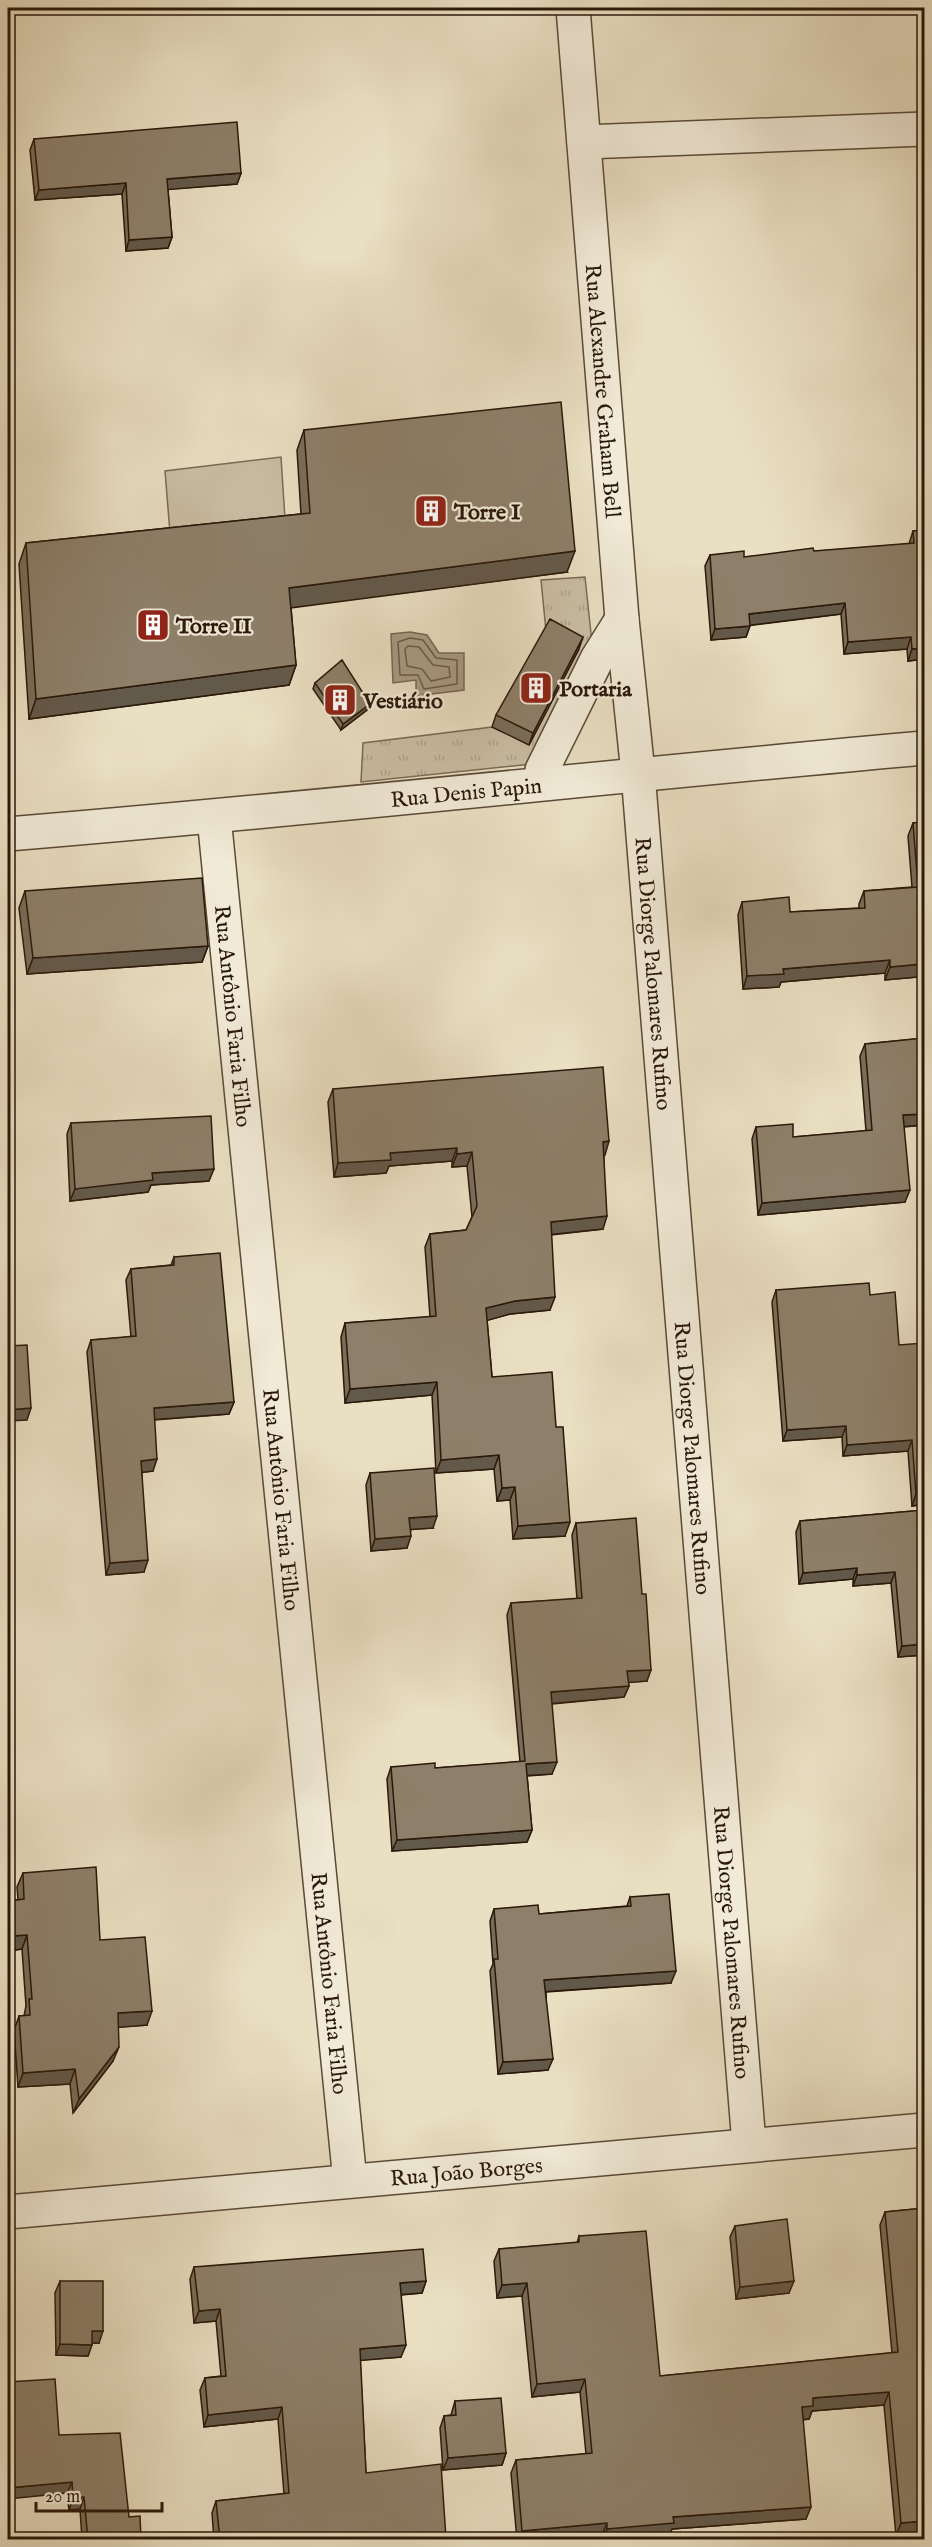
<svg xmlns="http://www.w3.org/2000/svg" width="932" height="2547" viewBox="0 0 932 2547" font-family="'IM FELL English',serif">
  <defs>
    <pattern id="grass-tufts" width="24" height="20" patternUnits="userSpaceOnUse" patternTransform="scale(1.5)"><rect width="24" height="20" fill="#c9bda3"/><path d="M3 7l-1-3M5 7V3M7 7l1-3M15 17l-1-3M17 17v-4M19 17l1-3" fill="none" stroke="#ada28b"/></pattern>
  </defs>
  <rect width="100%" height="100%" fill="#e9dfc2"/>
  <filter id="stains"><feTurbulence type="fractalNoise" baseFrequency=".00333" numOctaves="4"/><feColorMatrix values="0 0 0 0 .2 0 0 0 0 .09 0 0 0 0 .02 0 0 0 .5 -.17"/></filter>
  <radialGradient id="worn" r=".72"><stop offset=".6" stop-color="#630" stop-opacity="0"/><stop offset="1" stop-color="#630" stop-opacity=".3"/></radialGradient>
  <path fill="url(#grass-tufts)" stroke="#7a6a56" stroke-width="1.5" d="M 585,577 L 592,643 L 532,764 L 361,782 L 363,743 L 492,727 L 546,631 L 541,580 Z"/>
  <path fill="#c9bda3" stroke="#7a6a56" stroke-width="1.5" d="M 281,457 L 285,519 L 170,533 L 165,471 Z"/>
  <path fill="#a89b83" stroke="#766752" stroke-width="1.5" d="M 410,632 L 427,635 L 439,653 L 464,653 L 464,690 L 416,696 L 416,680 L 393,683 L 391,634 Z"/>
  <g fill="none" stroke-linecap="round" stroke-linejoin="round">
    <path stroke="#695a46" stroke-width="1.5" d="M 410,638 L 423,640 L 436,658 L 457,660 L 457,684 L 424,689 L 418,675 L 400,675 L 398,642 Z
      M 408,646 L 419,647 L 433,665 L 449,667 L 450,677 L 431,681 L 422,669 L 407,666 L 405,649 Z"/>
    <defs>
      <g id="minor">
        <path id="s1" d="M 573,8 L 622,619 L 638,773 L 749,2144"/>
        <path d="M 584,142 L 924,129"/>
        <path d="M 542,783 L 542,770 L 597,659 L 622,619"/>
        <path id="s2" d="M 214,817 L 350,2181"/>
        <path id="s3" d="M 8,834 C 314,809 619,775 924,748"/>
        <path id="s4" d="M 8,2212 L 924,2130"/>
      </g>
    </defs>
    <use href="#minor" stroke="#5a4a37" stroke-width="36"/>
    <use href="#minor" stroke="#f1ead7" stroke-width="33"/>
  </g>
  <path fill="#796d5a" stroke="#2a1809" stroke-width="1.5" d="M 34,139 L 241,173 L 237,184 L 168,189 L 172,237 L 168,248 L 126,251 L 122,194 L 35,200 L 30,150 Z
    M 304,430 L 567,572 L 291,607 L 296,665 L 289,685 L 29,719 L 19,564 L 26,543 L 301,514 L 297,450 Z
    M 924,530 L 924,659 L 908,661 L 907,649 L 844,654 L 841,614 L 750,625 L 746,637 L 711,640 L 705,566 L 710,555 L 744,557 L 909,544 L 913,531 Z
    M 579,649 L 529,745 L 492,727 L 496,715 Z
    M 315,683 L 370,704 L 367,710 L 341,730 L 313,689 Z
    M 924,822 L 922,962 L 917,977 L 885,980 L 885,973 L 781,982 L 779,987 L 743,989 L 738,915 L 742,902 L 790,912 L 859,908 L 859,904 L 864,891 L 912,887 L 908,836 L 913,823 Z
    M 25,891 L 208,946 L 202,962 L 27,974 L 19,908 Z
    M 924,1038 L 924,1125 L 904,1127 L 905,1202 L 758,1215 L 752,1139 L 756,1127 L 793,1137 L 866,1131 L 860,1056 L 865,1044 Z
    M 333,1089 L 605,1155 L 604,1155 L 603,1229 L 551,1235 L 550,1310 L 510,1314 L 487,1320 L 492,1377 L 565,1536 L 513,1539 L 510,1500 L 497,1501 L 494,1469 L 436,1473 L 432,1395 L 345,1403 L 341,1337 L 345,1323 L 430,1317 L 425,1247 L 430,1234 L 466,1230 L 472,1217 L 467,1166 L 452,1167 L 452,1161 L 389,1166 L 386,1173 L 334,1177 L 328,1102 Z
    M 71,1123 L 209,1181 L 151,1185 L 148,1192 L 70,1201 L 67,1134 Z
    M 174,1257 L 234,1402 L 229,1414 L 154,1420 L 153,1471 L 142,1472 L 144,1572 L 106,1575 L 87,1352 L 91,1340 L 131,1337 L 126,1280 L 131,1269 L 171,1265 Z
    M 776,1290 L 870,1295 L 899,1345 L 924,1504 L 912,1506 L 908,1451 L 843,1456 L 842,1437 L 783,1441 L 772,1302 Z
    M 370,1473 L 433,1528 L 411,1529 L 407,1548 L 371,1551 L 366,1485 Z
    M 924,1510 L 924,1655 L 898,1657 L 891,1583 L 853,1586 L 853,1579 L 799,1584 L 796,1532 L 800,1521 Z
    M 576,1523 L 647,1681 L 628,1682 L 629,1686 L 624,1697 L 552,1704 L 552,1774 L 527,1776 L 532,1830 L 527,1842 L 392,1851 L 387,1779 L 391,1767 L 435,1768 L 520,1762 L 507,1615 L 511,1603 L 577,1599 L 572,1535 Z
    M 23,1873 L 100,1940 L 147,2025 L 118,2027 L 113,2061 L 73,2113 L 70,2084 L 18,2087 L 14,2030 L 19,2016 L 24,2016 L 26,2006 L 22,1949 L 8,1951 L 8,1905 L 9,1901 L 18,1900 L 17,1887 Z
    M 630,1897 L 671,1983 L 546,1992 L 548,2070 L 498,2074 L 490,1971 L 493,1964 L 490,1921 L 494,1909 L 539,1914 L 627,1906 Z
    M 924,2208 L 924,2533 L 896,2536 L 884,2405 L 812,2411 L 809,2419 L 803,2420 L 806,2519 L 672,2529 L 669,2536 L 631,2540 L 602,2540 L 602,2535 L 561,2540 L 517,2540 L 511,2473 L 516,2460 L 586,2454 L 580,2392 L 532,2397 L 522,2296 L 497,2298 L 494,2261 L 499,2249 L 577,2243 L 579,2236 L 660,2376 L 892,2353 L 880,2225 L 885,2212 Z
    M 735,2226 L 789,2293 L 736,2299 L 730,2237 Z
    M 194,2267 L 426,2281 L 422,2293 L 401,2295 L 401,2357 L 360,2360 L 366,2473 L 446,2540 L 214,2540 L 212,2513 L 216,2501 L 284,2494 L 278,2419 L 204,2427 L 200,2390 L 205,2378 L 221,2376 L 216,2321 L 194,2323 L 190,2279 Z
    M 60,2281 L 99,2343 L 92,2343 L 88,2356 L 56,2355 L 55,2293 Z
    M 455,2401 L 506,2453 L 502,2465 L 443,2470 L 440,2428 L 444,2416 L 451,2415 Z
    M 59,2435 L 129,2517 L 141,2540 L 82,2540 L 80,2509 L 69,2510 Z"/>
  <path fill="#63594a" stroke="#2a1809" stroke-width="1.5" d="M 241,173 L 237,184 L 163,190 L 167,179 Z
    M 126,183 L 122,194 L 35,200 L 39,190 Z
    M 172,237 L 168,248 L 126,251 L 129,240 Z
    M 575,551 L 567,572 L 282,609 L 289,588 Z
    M 845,603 L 841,614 L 745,626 L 749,614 Z
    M 750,626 L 746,637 L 711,640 L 715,629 Z
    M 583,637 L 579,649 L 529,745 L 533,733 Z
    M 911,637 L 907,649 L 844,654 L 848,642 Z
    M 924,648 L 924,659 L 908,661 L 912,649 Z
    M 296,665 L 289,685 L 29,719 L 36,699 Z
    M 370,704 L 367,710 L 341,730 L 343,724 Z
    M 208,946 L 202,962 L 27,974 L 33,958 Z
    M 924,949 L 924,962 L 916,963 L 921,950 Z
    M 890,960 L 885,973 L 781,982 L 779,987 L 743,989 L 747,976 L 783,969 Z
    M 922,964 L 917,977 L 885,980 L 890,967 Z
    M 924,1114 L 924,1125 L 898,1127 L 903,1115 Z
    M 609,1141 L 605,1155 L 598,1155 L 603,1142 Z
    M 457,1148 L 452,1161 L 389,1166 L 386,1173 L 334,1177 L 338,1163 L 390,1153 Z
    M 472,1152 L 467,1166 L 452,1167 L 457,1154 Z
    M 214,1169 L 209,1181 L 151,1185 L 148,1192 L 70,1201 L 75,1189 L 152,1173 Z
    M 910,1190 L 905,1202 L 758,1215 L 762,1203 Z
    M 607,1216 L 603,1229 L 546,1235 L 551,1222 Z
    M 555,1297 L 550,1310 L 510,1314 L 482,1322 L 486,1308 L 515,1301 Z
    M 437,1382 L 432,1395 L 345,1403 L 350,1389 Z
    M 234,1402 L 229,1414 L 149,1420 L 154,1408 Z
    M 31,1408 L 27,1420 L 8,1421 L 8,1410 Z
    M 846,1426 L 842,1437 L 783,1441 L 787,1430 Z
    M 912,1440 L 908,1451 L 843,1456 L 847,1445 Z
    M 499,1455 L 494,1469 L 436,1473 L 441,1460 Z
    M 157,1459 L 153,1471 L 137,1473 L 141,1461 Z
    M 515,1487 L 510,1500 L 497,1501 L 502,1488 Z
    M 916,1494 L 924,1494 L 924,1504 L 912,1506 Z
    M 437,1516 L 433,1528 L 405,1530 L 409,1518 Z
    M 570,1522 L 565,1536 L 513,1539 L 518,1526 Z
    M 411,1536 L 407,1548 L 371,1551 L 375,1539 Z
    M 148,1560 L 144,1572 L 106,1575 L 110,1563 Z
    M 857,1568 L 853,1579 L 799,1584 L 803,1573 Z
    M 895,1572 L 891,1583 L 853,1586 L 857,1575 Z
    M 924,1644 L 924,1655 L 898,1657 L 902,1646 Z
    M 651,1670 L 647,1681 L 623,1683 L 627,1671 Z
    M 629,1686 L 624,1697 L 547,1704 L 551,1692 Z
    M 557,1762 L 552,1774 L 521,1776 L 526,1764 Z
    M 532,1830 L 527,1842 L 392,1851 L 397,1840 Z
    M 27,1935 L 22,1949 L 8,1951 L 8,1947 L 12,1936 Z
    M 676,1971 L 671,1983 L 540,1992 L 544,1980 Z
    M 152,2011 L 147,2025 L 112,2028 L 118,2013 Z
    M 119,2047 L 113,2061 L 73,2113 L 79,2099 Z
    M 553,2059 L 548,2070 L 498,2074 L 503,2062 Z
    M 75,2069 L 70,2084 L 18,2087 L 23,2073 Z
    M 426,2281 L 422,2293 L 396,2295 L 400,2283 Z
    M 794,2281 L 789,2293 L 736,2299 L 740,2287 Z
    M 527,2283 L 522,2296 L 497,2298 L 502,2285 Z
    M 220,2309 L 216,2321 L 194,2323 L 199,2311 Z
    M 92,2331 L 103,2331 L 99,2343 L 87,2343 Z
    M 60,2344 L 92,2345 L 88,2356 L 56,2355 Z
    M 406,2345 L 401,2357 L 355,2361 L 360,2349 Z
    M 585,2379 L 580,2392 L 532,2397 L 537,2384 Z
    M 889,2392 L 884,2405 L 812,2411 L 809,2419 L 797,2420 L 802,2407 L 813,2398 Z
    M 282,2407 L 278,2419 L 204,2427 L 208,2415 Z
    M 506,2453 L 502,2465 L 443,2470 L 448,2458 Z
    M 72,2482 L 67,2493 L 8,2499 L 8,2488 Z
    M 84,2497 L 80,2509 L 69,2510 L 73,2498 Z
    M 811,2507 L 806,2519 L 672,2529 L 669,2536 L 631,2540 L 603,2540 L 607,2529 L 673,2517 Z
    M 924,2521 L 924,2533 L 896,2536 L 901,2523 Z
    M 607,2523 L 602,2535 L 561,2540 L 519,2540 L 522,2531 Z
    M 446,2538 L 446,2540 L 415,2540 Z"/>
  <path fill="#8d7f69" stroke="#2a1809" stroke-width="1.5" d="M 237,122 L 241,173 L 167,179 L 172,237 L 129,240 L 126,183 L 39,190 L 34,139 Z
    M 561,402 L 575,551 L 289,588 L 296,665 L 36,699 L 26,543 L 310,513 L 304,430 Z
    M 924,530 L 924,648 L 912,649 L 911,637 L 848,642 L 845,603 L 749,614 L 750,626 L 715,629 L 710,555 L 744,551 L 744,557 L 813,548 L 814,551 L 914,543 L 913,531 Z
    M 550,619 L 583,637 L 533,733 L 496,715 Z
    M 342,660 L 370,704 L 343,724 L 315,683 Z
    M 924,822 L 924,949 L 921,950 L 922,964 L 890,967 L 890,960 L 783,969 L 784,974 L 747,976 L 742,902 L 789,897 L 790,912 L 865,908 L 864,891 L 918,887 L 913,823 Z
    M 202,878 L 208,946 L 33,958 L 25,891 Z
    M 924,1038 L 924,1114 L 903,1115 L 910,1190 L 762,1203 L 756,1127 L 793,1124 L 793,1137 L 872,1130 L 865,1044 Z
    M 603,1067 L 609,1141 L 603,1142 L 607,1216 L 551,1222 L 555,1297 L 515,1301 L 486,1308 L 492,1377 L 552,1372 L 556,1427 L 563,1427 L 570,1522 L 518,1526 L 515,1487 L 502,1488 L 499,1455 L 441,1460 L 437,1382 L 350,1389 L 345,1323 L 436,1316 L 430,1234 L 466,1230 L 477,1206 L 472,1152 L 457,1154 L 457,1148 L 390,1153 L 391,1160 L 338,1163 L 333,1089 Z
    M 211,1116 L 214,1169 L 152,1173 L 153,1180 L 75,1189 L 71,1123 Z
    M 220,1253 L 234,1402 L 154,1408 L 157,1459 L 141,1461 L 148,1560 L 110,1563 L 91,1340 L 136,1336 L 131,1269 L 174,1265 L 174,1257 Z
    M 869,1283 L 870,1295 L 895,1292 L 899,1345 L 924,1343 L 924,1494 L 916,1494 L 912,1440 L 847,1445 L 846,1426 L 787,1430 L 776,1290 Z
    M 27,1345 L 31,1408 L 8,1410 L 8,1346 Z
    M 434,1468 L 437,1516 L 409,1518 L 411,1536 L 375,1539 L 370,1473 Z
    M 924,1510 L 924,1644 L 902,1646 L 895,1572 L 857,1575 L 857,1568 L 803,1573 L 800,1521 Z
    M 636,1518 L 642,1594 L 646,1594 L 651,1670 L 627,1671 L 629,1686 L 551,1692 L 557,1762 L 526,1764 L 532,1830 L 397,1840 L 391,1767 L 435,1763 L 435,1768 L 525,1761 L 511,1603 L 582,1598 L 576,1523 Z
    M 96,1867 L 100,1940 L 145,1937 L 152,2011 L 118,2013 L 119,2047 L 79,2099 L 75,2069 L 23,2073 L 19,2016 L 30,2015 L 29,1999 L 32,1999 L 27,1935 L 12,1936 L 9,1901 L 24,1899 L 23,1873 Z
    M 669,1894 L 676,1971 L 544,1980 L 553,2059 L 503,2062 L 494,1959 L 498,1959 L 494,1909 L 538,1905 L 539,1914 L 631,1906 L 630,1897 Z
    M 924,2208 L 924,2521 L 901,2523 L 889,2392 L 813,2398 L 813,2406 L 802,2407 L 811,2507 L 673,2517 L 674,2523 L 607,2529 L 607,2523 L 522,2531 L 516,2460 L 592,2453 L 585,2379 L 537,2384 L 527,2283 L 502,2285 L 499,2249 L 579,2242 L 579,2236 L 646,2231 L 660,2376 L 898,2352 L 885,2212 Z
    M 787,2219 L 794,2281 L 740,2287 L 735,2226 Z
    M 423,2249 L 426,2281 L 400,2283 L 406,2345 L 360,2349 L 366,2473 L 441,2464 L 446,2538 L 415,2540 L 220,2540 L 216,2501 L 289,2493 L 282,2407 L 208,2415 L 205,2378 L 226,2376 L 220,2309 L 199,2311 L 194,2267 Z
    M 60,2281 L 103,2281 L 103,2331 L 92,2331 L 92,2345 L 60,2344 Z
    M 55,2379 L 59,2435 L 120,2433 L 129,2517 L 140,2516 L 141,2540 L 88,2540 L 84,2497 L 73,2498 L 72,2482 L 8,2488 L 8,2382 Z
    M 501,2398 L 506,2453 L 448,2458 L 444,2416 L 456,2415 L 455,2401 Z"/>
  <defs>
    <symbol id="building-square" viewBox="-11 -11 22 22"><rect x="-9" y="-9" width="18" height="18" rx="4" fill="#8f2418" stroke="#f1ead7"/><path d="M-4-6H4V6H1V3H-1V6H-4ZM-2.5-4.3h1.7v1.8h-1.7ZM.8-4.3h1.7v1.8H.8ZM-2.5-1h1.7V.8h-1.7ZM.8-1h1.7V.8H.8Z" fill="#fff"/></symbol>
  </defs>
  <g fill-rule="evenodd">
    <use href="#building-square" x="412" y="492" width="38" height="38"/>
    <use href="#building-square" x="134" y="606" width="38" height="38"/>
    <use href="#building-square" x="517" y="669" width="38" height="38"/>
    <use href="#building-square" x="321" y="681" width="38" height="38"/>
  </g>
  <g text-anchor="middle" stroke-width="4.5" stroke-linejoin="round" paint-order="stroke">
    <g font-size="22" fill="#2a1809" stroke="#f1ead7">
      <text dy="8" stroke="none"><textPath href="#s1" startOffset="384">Rua Alexandre Graham Bell</textPath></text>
      <text dy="8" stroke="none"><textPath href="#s3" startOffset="460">Rua Denis Papin</textPath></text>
      <text dy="8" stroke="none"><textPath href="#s1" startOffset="969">Rua Diorge Palomares Rufino</textPath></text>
      <text dy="8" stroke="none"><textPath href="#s2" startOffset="200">Rua Antônio Faria Filho</textPath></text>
      <text dy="8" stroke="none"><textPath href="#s1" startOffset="1455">Rua Diorge Palomares Rufino</textPath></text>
      <text dy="8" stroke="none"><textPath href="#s2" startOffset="686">Rua Antônio Faria Filho</textPath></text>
      <text dy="8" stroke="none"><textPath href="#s1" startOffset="1941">Rua Diorge Palomares Rufino</textPath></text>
      <text dy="8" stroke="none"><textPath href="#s2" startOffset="1172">Rua Antônio Faria Filho</textPath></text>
      <text dy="8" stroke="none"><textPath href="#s4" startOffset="460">Rua João Borges</textPath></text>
    </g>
    <g font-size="22" font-weight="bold" fill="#2a1809" stroke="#f1ead7" text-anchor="start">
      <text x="454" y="519">Torre I</text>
      <text x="176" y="633">Torre II</text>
      <text x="559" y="696">Portaria</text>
      <text x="363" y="708">Vestiário</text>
    </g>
  </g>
  <rect width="932" height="2547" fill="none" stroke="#e9dfc2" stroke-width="30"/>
  <rect x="9" y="9" width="914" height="2529" fill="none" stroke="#2a1809" stroke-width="3"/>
  <rect x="15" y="15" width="902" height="2517" fill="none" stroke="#2a1809" stroke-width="1.5"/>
  <path d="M36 2502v9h126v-9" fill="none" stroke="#2a1809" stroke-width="3"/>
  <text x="45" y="2502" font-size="18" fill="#2a1809" stroke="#f1ead7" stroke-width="4.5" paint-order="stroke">20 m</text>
  <rect width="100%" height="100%" filter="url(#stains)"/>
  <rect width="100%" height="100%" fill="url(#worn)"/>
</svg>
